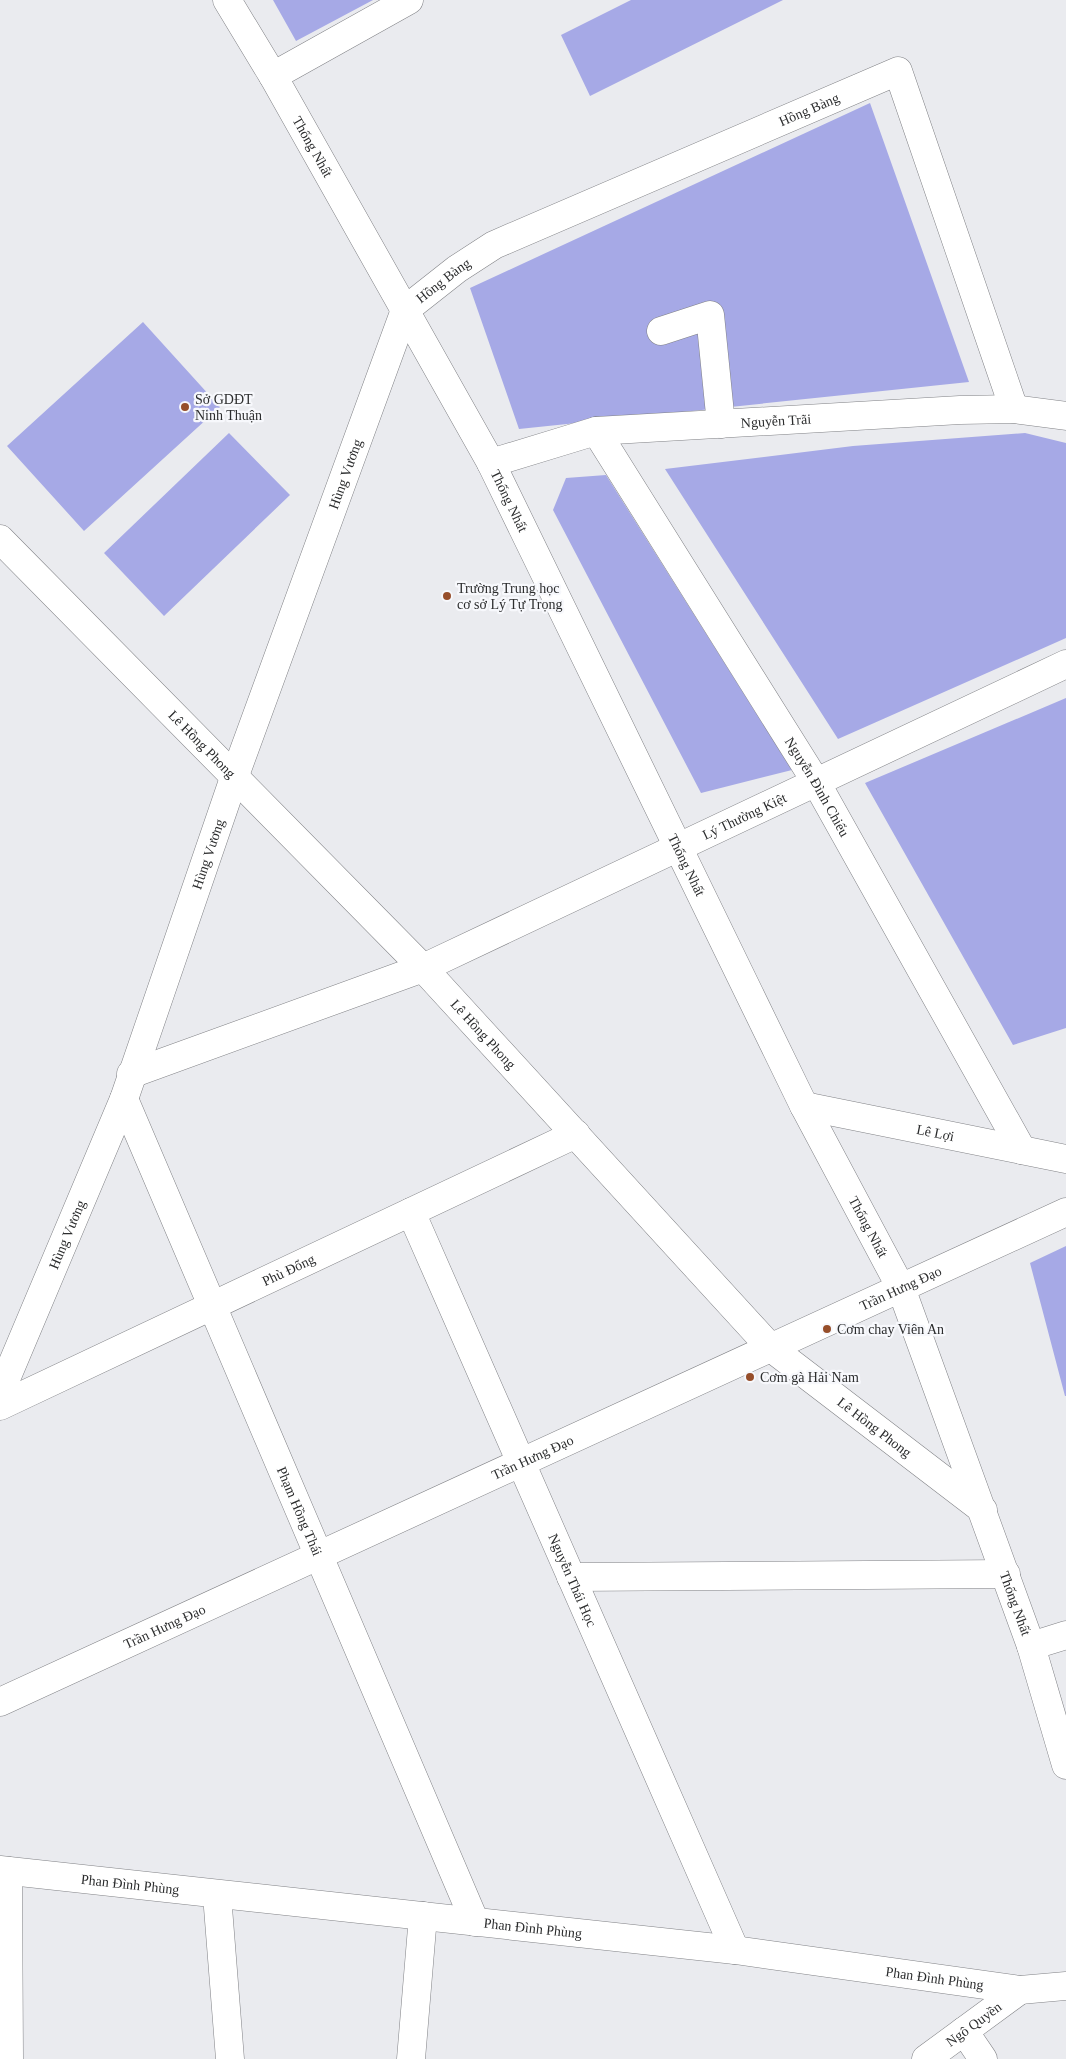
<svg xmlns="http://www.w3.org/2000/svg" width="1066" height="2059" viewBox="0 0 1066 2059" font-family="Georgia,serif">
  <rect width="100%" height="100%" fill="#eaebef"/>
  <path fill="#a6a9e6" d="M 273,0 L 373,0 L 296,41 Z
    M 631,0 L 783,0 L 590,96 L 561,35 Z
    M 870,103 L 969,382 L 519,429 L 470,288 Z
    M 143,322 L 220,407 L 84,531 L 7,446 Z
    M 229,433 L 290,495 L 164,616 L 104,553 Z
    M 1025,433 L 1066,443 L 1066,638 L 838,739 L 665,469 L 853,446 Z
    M 606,475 L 792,770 L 701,793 L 553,510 L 566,478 Z
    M 1066,698 L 1066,1028 L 1013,1045 L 865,783 Z
    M 1066,1246 L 1066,1396 L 1065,1396 L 1030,1263 Z"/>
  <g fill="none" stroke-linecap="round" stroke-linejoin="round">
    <defs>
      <g id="minor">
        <path d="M 273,76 L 409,0"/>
        <path d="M 661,331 L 710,315 L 721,424"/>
        <path id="s1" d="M 596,431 L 816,782 L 1022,1150"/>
        <path id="s2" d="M 491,463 L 596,431 L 960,410 L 1014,409 L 1066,416"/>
        <path id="s3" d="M 0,539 L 423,968 L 770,1347 L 983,1510"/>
        <path id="s4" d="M 131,1074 L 423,968 L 1066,664"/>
        <path id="s5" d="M 124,1099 L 475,1922"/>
        <path id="s6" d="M 804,1106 L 1066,1159"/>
        <path id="s7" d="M 411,1212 L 735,1950"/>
        <path id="s8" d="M 0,1393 L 124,1099 L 234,778 L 405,310 L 457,269 L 494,245 L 898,71 L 1014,409"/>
        <path id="s9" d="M 0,1406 L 576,1134"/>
        <path d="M 571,1577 L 1006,1574"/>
        <path d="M 1031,1646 L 1066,1635"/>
        <path id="s10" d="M 0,1702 L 1066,1212"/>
        <path id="s11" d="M 0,1870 L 735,1950 L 1020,1990 L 1066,1986"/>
        <path d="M 8,1871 L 9,2059"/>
        <path d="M 217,1895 L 230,2059"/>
        <path d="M 964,2031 L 983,2059"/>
        <path d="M 411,2059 L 423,1916"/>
        <path id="s12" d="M 926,2059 L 1020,1990"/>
      </g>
      <g id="major">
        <path id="s13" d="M 227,0 L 273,76 L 491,463 L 804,1106 L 901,1288 L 1031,1646 L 1066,1765"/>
      </g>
    </defs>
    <use href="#minor" stroke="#818286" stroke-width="29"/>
    <use href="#major" stroke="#818286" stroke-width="29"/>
    <use href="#minor" stroke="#fff" stroke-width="28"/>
    <use href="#major" stroke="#fff" stroke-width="28"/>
  </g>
  <g fill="#964e2a" stroke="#f7f8fc" stroke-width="2">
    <circle cx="185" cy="407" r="5"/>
    <circle cx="447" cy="596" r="5"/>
    <circle cx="827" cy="1329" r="5"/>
    <circle cx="750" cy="1377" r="5"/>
  </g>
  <g text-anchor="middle" stroke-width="4.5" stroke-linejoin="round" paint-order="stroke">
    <g font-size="14" fill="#2c2d2e" stroke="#f7f8fc">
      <text dy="5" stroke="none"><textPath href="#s8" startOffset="1610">Hồng Bàng</textPath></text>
      <text dy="5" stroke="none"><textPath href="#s13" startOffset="170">Thống Nhất</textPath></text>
      <text dy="5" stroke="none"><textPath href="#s8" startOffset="1205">Hồng Bàng</textPath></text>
      <text dy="5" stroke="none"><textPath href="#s2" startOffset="290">Nguyễn Trãi</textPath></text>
      <text dy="5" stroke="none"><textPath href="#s8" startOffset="982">Hùng Vương</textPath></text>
      <text dy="5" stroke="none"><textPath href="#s13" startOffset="575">Thống Nhất</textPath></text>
      <text dy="5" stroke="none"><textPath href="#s3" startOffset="288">Lê Hồng Phong</textPath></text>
      <text dy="5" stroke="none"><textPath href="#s1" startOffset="419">Nguyễn Đình Chiểu</textPath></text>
      <text dy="5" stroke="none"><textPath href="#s4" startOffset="666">Lý Thường Kiệt</textPath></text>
      <text dy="5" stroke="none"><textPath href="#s8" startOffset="578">Hùng Vương</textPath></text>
      <text dy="5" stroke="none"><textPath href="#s13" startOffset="980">Thống Nhất</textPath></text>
      <text dy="5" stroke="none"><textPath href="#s3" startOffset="692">Lê Hồng Phong</textPath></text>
      <text dy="5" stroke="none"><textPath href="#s6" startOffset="134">Lê Lợi</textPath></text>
      <text dy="5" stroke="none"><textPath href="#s13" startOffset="1385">Thống Nhất</textPath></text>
      <text dy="5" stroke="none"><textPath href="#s8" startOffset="172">Hùng Vương</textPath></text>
      <text dy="5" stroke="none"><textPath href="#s9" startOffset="319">Phù Đổng</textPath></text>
      <text dy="5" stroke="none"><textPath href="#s10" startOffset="991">Trần Hưng Đạo</textPath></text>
      <text dy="5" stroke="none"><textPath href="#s3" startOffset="1248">Lê Hồng Phong</textPath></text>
      <text dy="5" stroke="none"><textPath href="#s10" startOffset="586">Trần Hưng Đạo</textPath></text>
      <text dy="5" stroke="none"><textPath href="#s5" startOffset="448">Phạm Hồng Thái</textPath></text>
      <text dy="5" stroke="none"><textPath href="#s7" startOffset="402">Nguyễn Thái Học</textPath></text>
      <text dy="5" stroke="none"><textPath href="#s13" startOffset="1790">Thống Nhất</textPath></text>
      <text dy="5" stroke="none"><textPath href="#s10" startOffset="181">Trần Hưng Đạo</textPath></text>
      <text dy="5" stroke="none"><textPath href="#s11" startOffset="131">Phan Đình Phùng</textPath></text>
      <text dy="5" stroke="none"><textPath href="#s11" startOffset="536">Phan Đình Phùng</textPath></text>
      <text dy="5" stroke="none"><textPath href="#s11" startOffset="941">Phan Đình Phùng</textPath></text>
      <text dy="5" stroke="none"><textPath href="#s12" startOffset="59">Ngô Quyền</textPath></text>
    </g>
    <g font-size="14" fill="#2c2d2e" stroke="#f7f8fc" text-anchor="start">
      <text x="195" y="404">Sở GDĐT<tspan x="195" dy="16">Ninh Thuận</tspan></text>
      <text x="457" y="593">Trường Trung học<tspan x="457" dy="16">cơ sở Lý Tự Trọng</tspan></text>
      <text x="837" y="1334">Cơm chay Viên An</text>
      <text x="760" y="1382">Cơm gà Hải Nam</text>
    </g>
  </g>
</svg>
